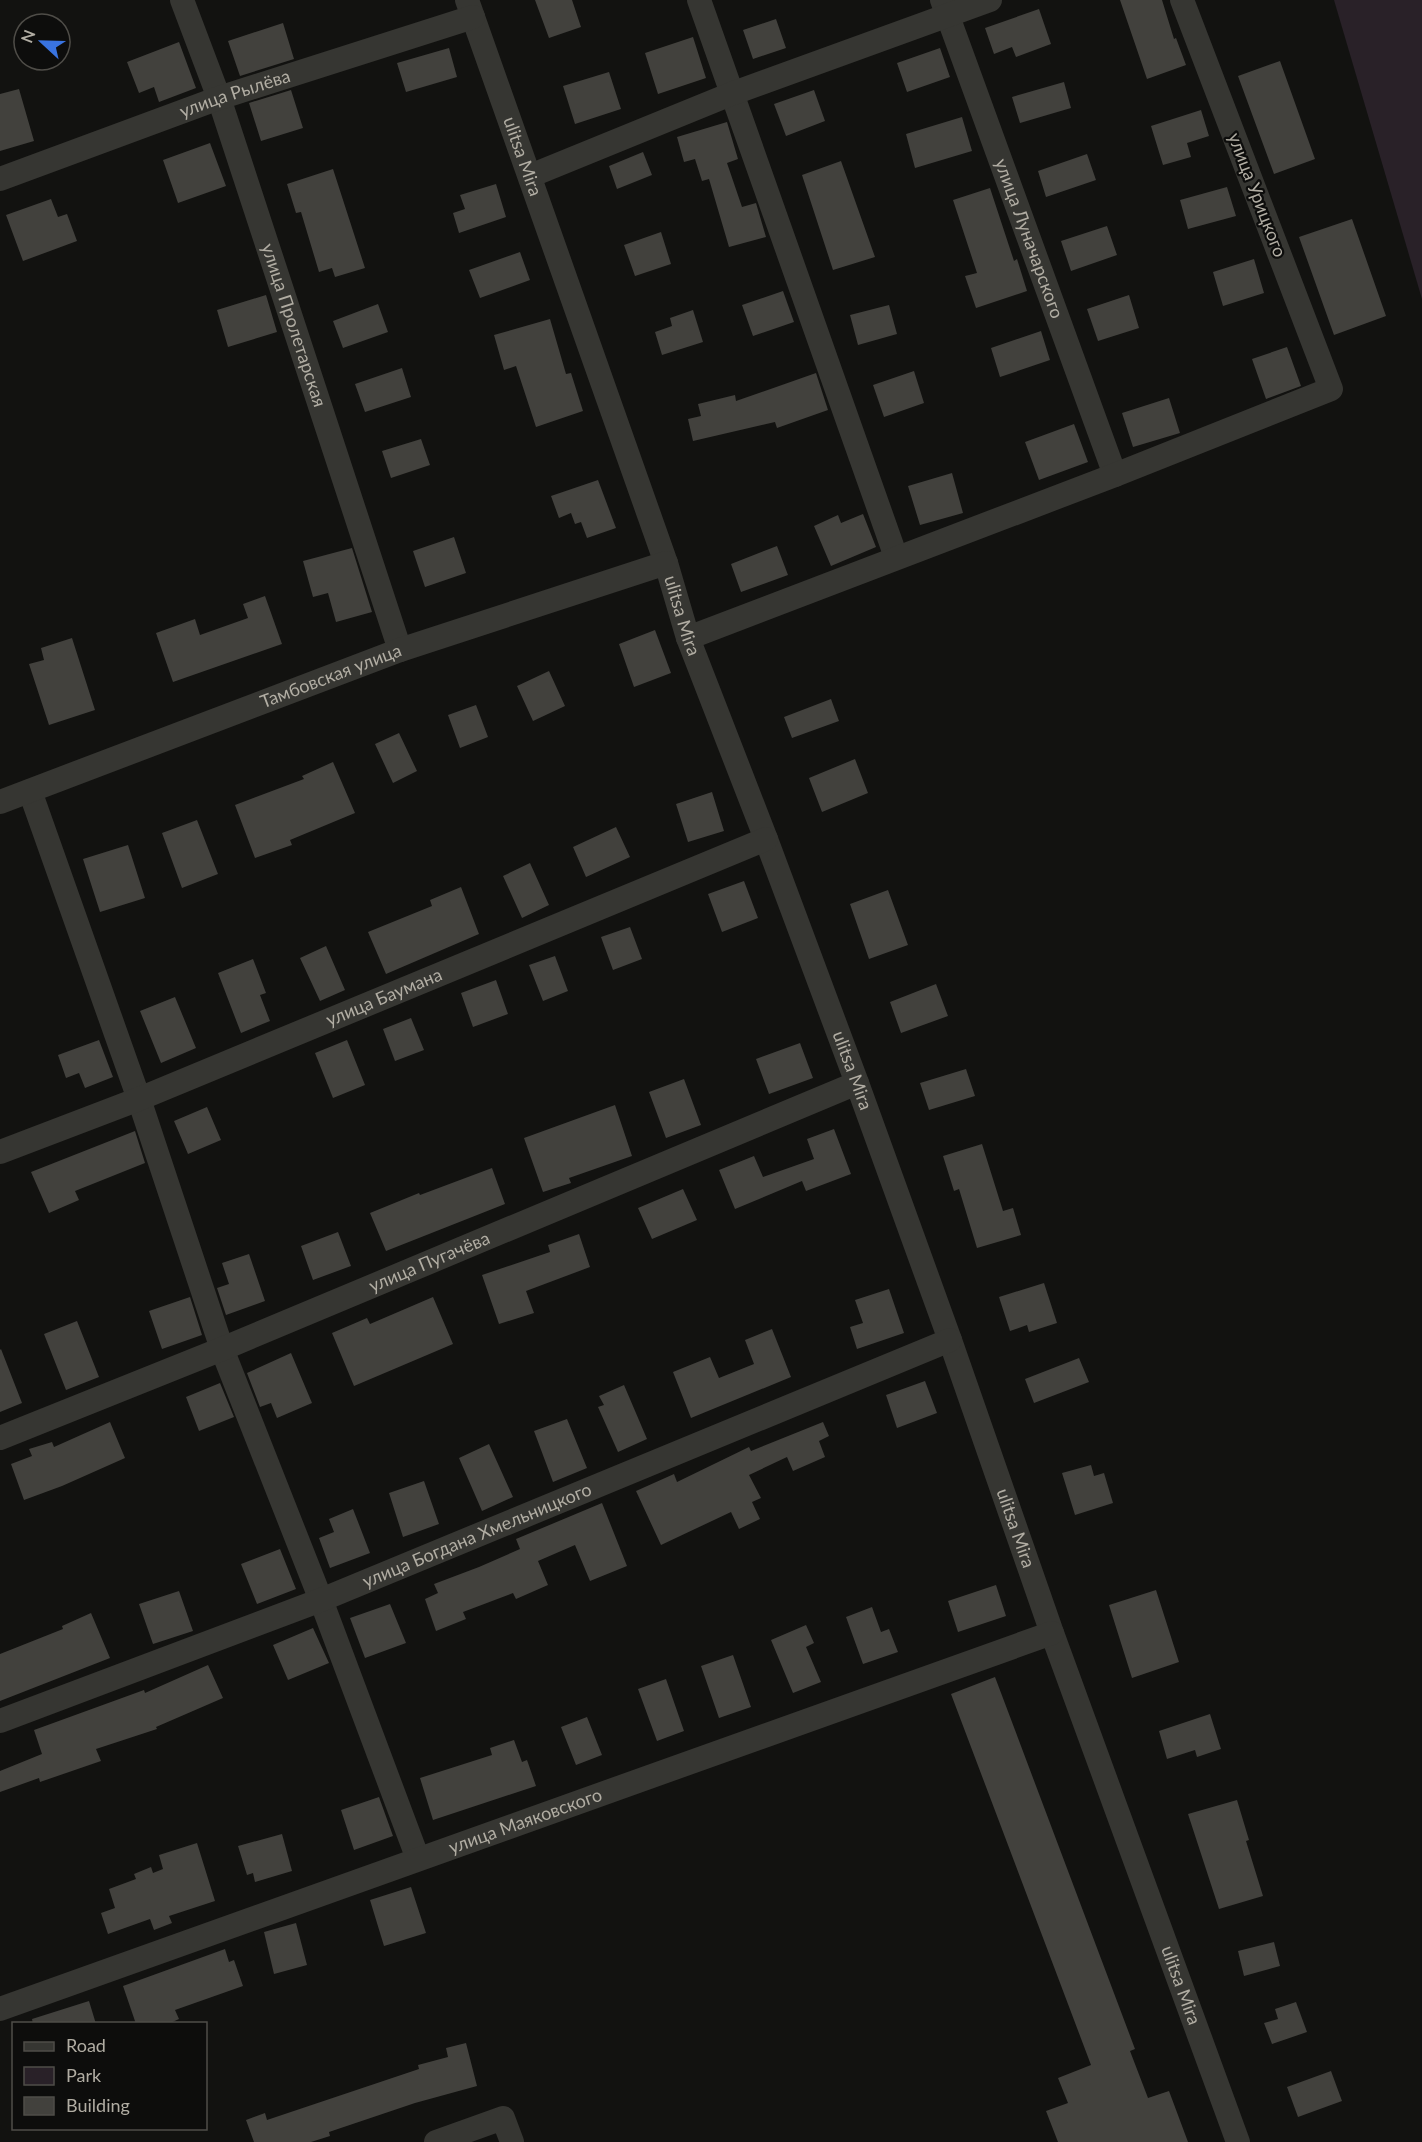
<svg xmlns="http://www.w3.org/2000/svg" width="1422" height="2142" viewBox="0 0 1422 2142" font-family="Lato,sans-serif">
  <rect width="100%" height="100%" fill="#121210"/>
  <path fill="#292128" d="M 1334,0 L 1422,0 L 1422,299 Z"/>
  <path fill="#42413d" d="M 535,0 L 572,0 L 581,27 L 549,38 Z
    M 1120,0 L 1162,0 L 1174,39 L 1176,38 L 1186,65 L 1147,79 Z
    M 1039,9 L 1051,44 L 1016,57 L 1012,47 L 994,54 L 985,28 Z
    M 776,19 L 786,48 L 753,59 L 743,30 Z
    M 283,23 L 294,59 L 240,76 L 228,41 Z
    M 693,37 L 706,78 L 658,94 L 645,53 Z
    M 179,42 L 196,88 L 159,102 L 154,87 L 139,93 L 127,62 Z
    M 449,48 L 457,77 L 406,92 L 397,63 Z
    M 940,48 L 950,77 L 907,92 L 897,63 Z
    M 1280,61 L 1315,159 L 1274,174 L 1238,76 Z
    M 609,72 L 621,109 L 575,124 L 563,86 Z
    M 1064,82 L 1071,108 L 1020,123 L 1012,97 Z
    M 19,89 L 34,141 L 0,151 L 0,94 Z
    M 291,90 L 303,128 L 261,141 L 249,103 Z
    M 814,90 L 825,121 L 786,136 L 774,104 Z
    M 1201,110 L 1209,136 L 1187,143 L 1191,157 L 1163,165 L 1151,126 Z
    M 962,117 L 972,151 L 915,168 L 906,134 Z
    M 727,122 L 738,159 L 727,163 L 742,207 L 756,203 L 766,237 L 729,247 L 709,179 L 702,181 L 695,159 L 684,162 L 677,137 Z
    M 210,143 L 226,186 L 178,203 L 163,160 Z
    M 643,152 L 652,175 L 617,189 L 609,166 Z
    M 1087,154 L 1096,180 L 1046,197 L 1038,171 Z
    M 841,161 L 875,257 L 833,270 L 802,175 Z
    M 333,169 L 365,268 L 335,277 L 332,268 L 319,272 L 301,212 L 296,213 L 287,184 Z
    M 496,184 L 506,217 L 459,233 L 453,213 L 465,209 L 460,195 Z
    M 1227,187 L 1236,216 L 1188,229 L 1180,200 Z
    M 990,188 L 1014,261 L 1017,259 L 1027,291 L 976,308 L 965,276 L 977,273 L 953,200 Z
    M 51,199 L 58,217 L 67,214 L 77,241 L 23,261 L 6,215 Z
    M 1352,219 L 1386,316 L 1334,335 L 1299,237 Z
    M 1107,226 L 1117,255 L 1071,271 L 1061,241 Z
    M 661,232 L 671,264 L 635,276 L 624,245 Z
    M 520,252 L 530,280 L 480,298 L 469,270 Z
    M 1254,259 L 1264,293 L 1223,306 L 1213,272 Z
    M 783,291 L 794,322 L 753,336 L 742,305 Z
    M 266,295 L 277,332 L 228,347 L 217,310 Z
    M 1129,295 L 1139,328 L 1098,341 L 1087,309 Z
    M 378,304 L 388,332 L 343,348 L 333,321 Z
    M 889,305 L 897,334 L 858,345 L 850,315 Z
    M 693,310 L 703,342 L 662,355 L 655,332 L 672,326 L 670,318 Z
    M 550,319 L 566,374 L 571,373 L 583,411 L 536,427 L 516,366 L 504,370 L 494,335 Z
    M 1041,331 L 1050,360 L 1000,377 L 991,348 Z
    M 1287,347 L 1301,386 L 1266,399 L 1252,359 Z
    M 402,368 L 411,397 L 365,412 L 355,384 Z
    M 914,371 L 924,403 L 884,417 L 873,385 Z
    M 816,373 L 828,410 L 777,428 L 775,422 L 693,441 L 688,419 L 701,416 L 698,404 L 735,395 L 736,401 Z
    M 1169,398 L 1180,433 L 1133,447 L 1122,413 Z
    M 1074,424 L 1088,462 L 1039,480 L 1025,442 Z
    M 421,439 L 430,465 L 391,478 L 382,451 Z
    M 952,473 L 963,513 L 920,525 L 908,486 Z
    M 598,480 L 616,528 L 587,538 L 581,522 L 575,524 L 571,513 L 559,518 L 551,496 Z
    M 863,514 L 876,547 L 831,566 L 814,526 L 838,515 L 841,523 Z
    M 454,537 L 466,573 L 425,587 L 413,551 Z
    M 777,546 L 788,575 L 741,592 L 731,564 Z
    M 352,548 L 372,612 L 336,622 L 328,593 L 313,597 L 303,561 Z
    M 265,596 L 282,644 L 173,682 L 156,633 L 195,619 L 200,635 L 248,618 L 243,604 Z
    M 655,630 L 671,673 L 634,687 L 619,644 Z
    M 72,638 L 95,710 L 49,725 L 29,664 L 44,660 L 41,648 Z
    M 549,671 L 565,706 L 533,721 L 517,686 Z
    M 831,699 L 839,721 L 792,738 L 784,717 Z
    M 476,705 L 488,737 L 460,748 L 448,715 Z
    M 399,733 L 417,771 L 393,783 L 375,744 Z
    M 855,759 L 868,793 L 822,812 L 809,778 Z
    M 333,762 L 355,813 L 290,840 L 292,845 L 255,858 L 235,805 L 304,779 L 302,776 Z
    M 712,792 L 724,831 L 688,842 L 676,804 Z
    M 197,820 L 218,874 L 182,888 L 162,833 Z
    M 616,827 L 630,857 L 586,877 L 573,847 Z
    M 128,845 L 145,898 L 100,912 L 83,859 Z
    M 530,863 L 549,905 L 522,918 L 503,876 Z
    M 744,881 L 758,918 L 722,932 L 708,894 Z
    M 461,887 L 479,934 L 386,974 L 368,932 L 432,906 L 430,900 Z
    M 888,890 L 908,945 L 869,959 L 850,904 Z
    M 630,927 L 642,959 L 613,970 L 601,937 Z
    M 326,946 L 345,990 L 320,1001 L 300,958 Z
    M 555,956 L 568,991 L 543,1001 L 529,965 Z
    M 253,959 L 266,993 L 260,995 L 270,1021 L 241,1033 L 218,973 Z
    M 496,980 L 508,1014 L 473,1027 L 461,993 Z
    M 936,984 L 948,1016 L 901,1033 L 890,1002 Z
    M 175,997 L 196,1048 L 161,1063 L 140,1011 Z
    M 411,1018 L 424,1050 L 395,1061 L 383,1029 Z
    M 99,1040 L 113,1077 L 85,1088 L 79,1073 L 66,1078 L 58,1055 Z
    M 347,1040 L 365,1085 L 333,1098 L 315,1053 Z
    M 800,1043 L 813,1078 L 769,1094 L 756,1059 Z
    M 966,1069 L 975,1096 L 929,1110 L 920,1083 Z
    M 684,1079 L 701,1125 L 666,1138 L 649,1092 Z
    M 615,1105 L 632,1156 L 569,1178 L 571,1183 L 543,1192 L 524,1138 Z
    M 207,1107 L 221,1140 L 188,1154 L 174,1121 Z
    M 834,1129 L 851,1174 L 806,1191 L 802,1181 L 735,1209 L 719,1170 L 754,1156 L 763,1177 L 814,1159 L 807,1139 Z
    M 135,1131 L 145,1163 L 75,1191 L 79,1200 L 49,1213 L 31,1172 Z
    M 982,1144 L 1003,1211 L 1013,1208 L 1021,1235 L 977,1248 L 959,1189 L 954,1191 L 943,1156 Z
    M 492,1168 L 505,1204 L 386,1251 L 370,1213 L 419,1193 L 420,1195 Z
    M 683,1189 L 697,1220 L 652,1239 L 638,1208 Z
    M 338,1232 L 351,1266 L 313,1280 L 301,1246 Z
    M 579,1234 L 590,1267 L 526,1291 L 534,1313 L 499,1324 L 482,1275 L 550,1252 L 548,1245 Z
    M 249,1254 L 265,1301 L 226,1315 L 217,1288 L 229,1284 L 222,1263 Z
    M 1044,1283 L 1057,1323 L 1029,1332 L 1027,1325 L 1010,1331 L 999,1297 Z
    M 889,1289 L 904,1333 L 857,1349 L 850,1327 L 863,1323 L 855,1300 Z
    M 190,1297 L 202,1335 L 162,1349 L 149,1311 Z
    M 433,1297 L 453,1344 L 354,1386 L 332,1333 L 367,1318 L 370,1324 Z
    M 77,1321 L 99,1377 L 66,1390 L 44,1334 Z
    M 772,1329 L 791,1377 L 691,1418 L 673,1372 L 710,1357 L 719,1378 L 754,1364 L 745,1340 Z
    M 1,1349 L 22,1403 L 0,1412 L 0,1350 Z
    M 291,1353 L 312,1403 L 277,1418 L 271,1403 L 260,1407 L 247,1373 Z
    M 1079,1358 L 1089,1382 L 1034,1403 L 1025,1379 Z
    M 925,1381 L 937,1413 L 897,1428 L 886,1395 Z
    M 220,1383 L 234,1417 L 199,1431 L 186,1397 Z
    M 624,1385 L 647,1439 L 618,1452 L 598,1407 L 604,1405 L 599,1396 Z
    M 567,1419 L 587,1468 L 553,1482 L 534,1431 Z
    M 110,1422 L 125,1458 L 62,1486 L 24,1500 L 11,1464 L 32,1456 L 29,1449 L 52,1442 L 54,1447 Z
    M 823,1422 L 829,1436 L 819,1441 L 825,1457 L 793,1471 L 787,1457 L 749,1475 L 761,1498 L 752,1502 L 760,1519 L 739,1529 L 731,1512 L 661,1545 L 636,1491 L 674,1474 L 677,1482 L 749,1447 L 751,1451 Z
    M 489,1444 L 513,1497 L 482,1511 L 459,1458 Z
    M 1091,1465 L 1094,1476 L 1104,1473 L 1113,1503 L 1075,1515 L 1062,1473 Z
    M 424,1481 L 439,1524 L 403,1537 L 389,1493 Z
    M 602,1503 L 627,1566 L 590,1581 L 575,1545 L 538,1561 L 548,1585 L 516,1599 L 513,1593 L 463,1612 L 466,1619 L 436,1631 L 425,1599 L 438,1593 L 434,1584 L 479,1567 L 520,1549 L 516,1539 Z
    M 353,1509 L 370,1553 L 330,1568 L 319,1538 L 334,1532 L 329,1519 Z
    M 280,1549 L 296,1589 L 257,1604 L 241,1564 Z
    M 996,1585 L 1006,1616 L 958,1632 L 948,1601 Z
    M 1156,1590 L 1179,1662 L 1132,1678 L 1109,1605 Z
    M 179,1591 L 193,1631 L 153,1644 L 139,1604 Z
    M 390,1604 L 406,1643 L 365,1658 L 350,1618 Z
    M 872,1607 L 881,1632 L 889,1629 L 898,1652 L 863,1664 L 846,1617 Z
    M 91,1613 L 110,1658 L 0,1701 L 0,1654 L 63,1629 L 62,1626 Z
    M 806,1625 L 814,1643 L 806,1647 L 821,1682 L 793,1693 L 771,1640 Z
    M 313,1628 L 329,1663 L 288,1680 L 273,1645 Z
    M 733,1655 L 751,1707 L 719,1718 L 701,1666 Z
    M 208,1665 L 223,1698 L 156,1727 L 157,1729 L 96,1749 L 101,1761 L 40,1782 L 39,1778 L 0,1792 L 0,1771 L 42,1754 L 34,1730 L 144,1690 L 145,1693 Z
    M 995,1677 L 1135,2049 L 1130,2051 L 1148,2098 L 1169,2091 L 1188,2142 L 1058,2142 L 1046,2111 L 1068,2103 L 1058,2078 L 1091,2065 L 951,1694 Z
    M 666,1679 L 684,1731 L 657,1741 L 638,1689 Z
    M 1210,1714 L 1221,1749 L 1197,1757 L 1195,1750 L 1167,1759 L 1159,1731 Z
    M 587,1717 L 602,1755 L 576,1765 L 561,1727 Z
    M 514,1740 L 522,1762 L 527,1760 L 536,1786 L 433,1820 L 420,1778 L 492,1755 L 490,1748 Z
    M 379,1797 L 393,1836 L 354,1850 L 341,1810 Z
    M 1237,1800 L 1249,1840 L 1246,1841 L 1263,1896 L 1219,1909 L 1188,1814 Z
    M 282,1834 L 292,1871 L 255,1882 L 253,1873 L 247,1875 L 238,1846 Z
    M 197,1843 L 215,1901 L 169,1916 L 172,1923 L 154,1930 L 150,1919 L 108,1934 L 101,1913 L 115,1908 L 109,1889 L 136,1879 L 134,1874 L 151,1867 L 153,1873 L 163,1869 L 159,1855 Z
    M 411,1887 L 426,1933 L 384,1946 L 370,1900 Z
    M 296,1923 L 307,1965 L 274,1974 L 264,1932 Z
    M 1274,1942 L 1280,1966 L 1244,1976 L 1238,1951 Z
    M 225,1949 L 229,1962 L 234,1960 L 243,1986 L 175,2010 L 179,2019 L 168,2024 L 136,2024 L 123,1986 Z
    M 89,2001 L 96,2024 L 33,2024 L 32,2019 Z
    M 1296,2002 L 1307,2032 L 1272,2044 L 1264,2023 L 1278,2019 L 1275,2009 Z
    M 466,2043 L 477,2086 L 415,2103 L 329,2132 L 330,2136 L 311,2142 L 254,2142 L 246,2120 L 265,2113 L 267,2120 L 419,2069 L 418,2065 L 448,2057 L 446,2048 Z
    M 1331,2071 L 1342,2101 L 1298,2117 L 1287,2087 Z"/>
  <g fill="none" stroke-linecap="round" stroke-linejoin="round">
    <g stroke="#363632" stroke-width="24">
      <path id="s1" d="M 182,0 L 219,98 L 400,650"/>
      <path id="s2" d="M 467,0 L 666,563 L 688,638 L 766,839 L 857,1083 L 950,1340 L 1052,1633 L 1238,2142"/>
      <path d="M 699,0 L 896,557"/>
      <path id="s3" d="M 942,0 L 1115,475"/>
      <path d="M 530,176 L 731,94 L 990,0"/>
      <path id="s4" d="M 0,179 L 219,98 L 473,17"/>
      <path d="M 688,638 L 1115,475 L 1331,389 L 1182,0"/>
      <path d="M 30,791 L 139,1099 L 222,1349 L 321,1600 L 418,1859"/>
      <path id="s5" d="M 0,802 L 400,650 L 666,563"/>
      <path id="s6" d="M 0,1152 L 139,1099 L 766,839"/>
      <path id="s7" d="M 0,1438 L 222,1349 L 857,1083"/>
      <path id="s8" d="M 0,1721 L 321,1600 L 950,1340"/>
      <path id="s9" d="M 0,2009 L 1052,1633"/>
      <path d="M 436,2142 L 503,2118 L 512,2142"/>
    </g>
  </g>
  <g text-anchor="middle" stroke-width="4.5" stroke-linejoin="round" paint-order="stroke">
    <g font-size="18" fill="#b1ada3" stroke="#0d0d0c">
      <text dy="6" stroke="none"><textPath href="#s4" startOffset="250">улица Рылёва</textPath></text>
      <text dy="6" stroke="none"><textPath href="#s2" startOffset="166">ulitsa Mira</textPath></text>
      <text transform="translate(1257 195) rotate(69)" y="6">улица Урицкого</text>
      <text dy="6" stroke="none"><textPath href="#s3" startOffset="254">улица Луначарского</textPath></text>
      <text dy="6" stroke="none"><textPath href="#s1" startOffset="344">улица Пролетарская</textPath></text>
      <text dy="6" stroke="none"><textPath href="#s2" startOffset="652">ulitsa Mira</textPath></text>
      <text dy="6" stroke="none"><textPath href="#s5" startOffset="354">Тамбовская улица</textPath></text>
      <text dy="6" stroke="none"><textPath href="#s6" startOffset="414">улица Баумана</textPath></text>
      <text dy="6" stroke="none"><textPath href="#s2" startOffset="1138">ulitsa Mira</textPath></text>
      <text dy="6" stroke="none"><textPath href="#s7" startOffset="464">улица Пугачёва</textPath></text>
      <text dy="6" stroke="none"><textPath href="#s2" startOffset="1624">ulitsa Mira</textPath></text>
      <text dy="6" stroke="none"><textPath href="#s8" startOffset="512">улица Богдана Хмельницкого</textPath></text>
      <text dy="6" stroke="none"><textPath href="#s9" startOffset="558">улица Маяковского</textPath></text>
      <text dy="6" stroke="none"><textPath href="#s2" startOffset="2110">ulitsa Mira</textPath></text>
    </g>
  </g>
  <rect x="12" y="2022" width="195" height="108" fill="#0d0d0c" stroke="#4f4d48" stroke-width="1.5"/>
  <rect x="24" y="2042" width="30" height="9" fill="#363632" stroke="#4f4d48" stroke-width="1.5"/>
  <text x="66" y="2052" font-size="18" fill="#b1ada3">Road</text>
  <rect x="24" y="2067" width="30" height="18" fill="#292128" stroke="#4f4d48" stroke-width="1.5"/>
  <text x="66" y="2082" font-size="18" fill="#b1ada3">Park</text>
  <rect x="24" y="2097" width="30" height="18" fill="#42413d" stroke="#4f4d48" stroke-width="1.5"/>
  <text x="66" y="2112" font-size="18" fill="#b1ada3">Building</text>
  <g transform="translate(42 42) rotate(292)"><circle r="28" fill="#0d0d0c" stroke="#4f4d48" stroke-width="1.5"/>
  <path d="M0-4.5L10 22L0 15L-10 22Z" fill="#3974e1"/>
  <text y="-9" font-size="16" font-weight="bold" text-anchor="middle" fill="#b1ada3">N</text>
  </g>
</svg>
